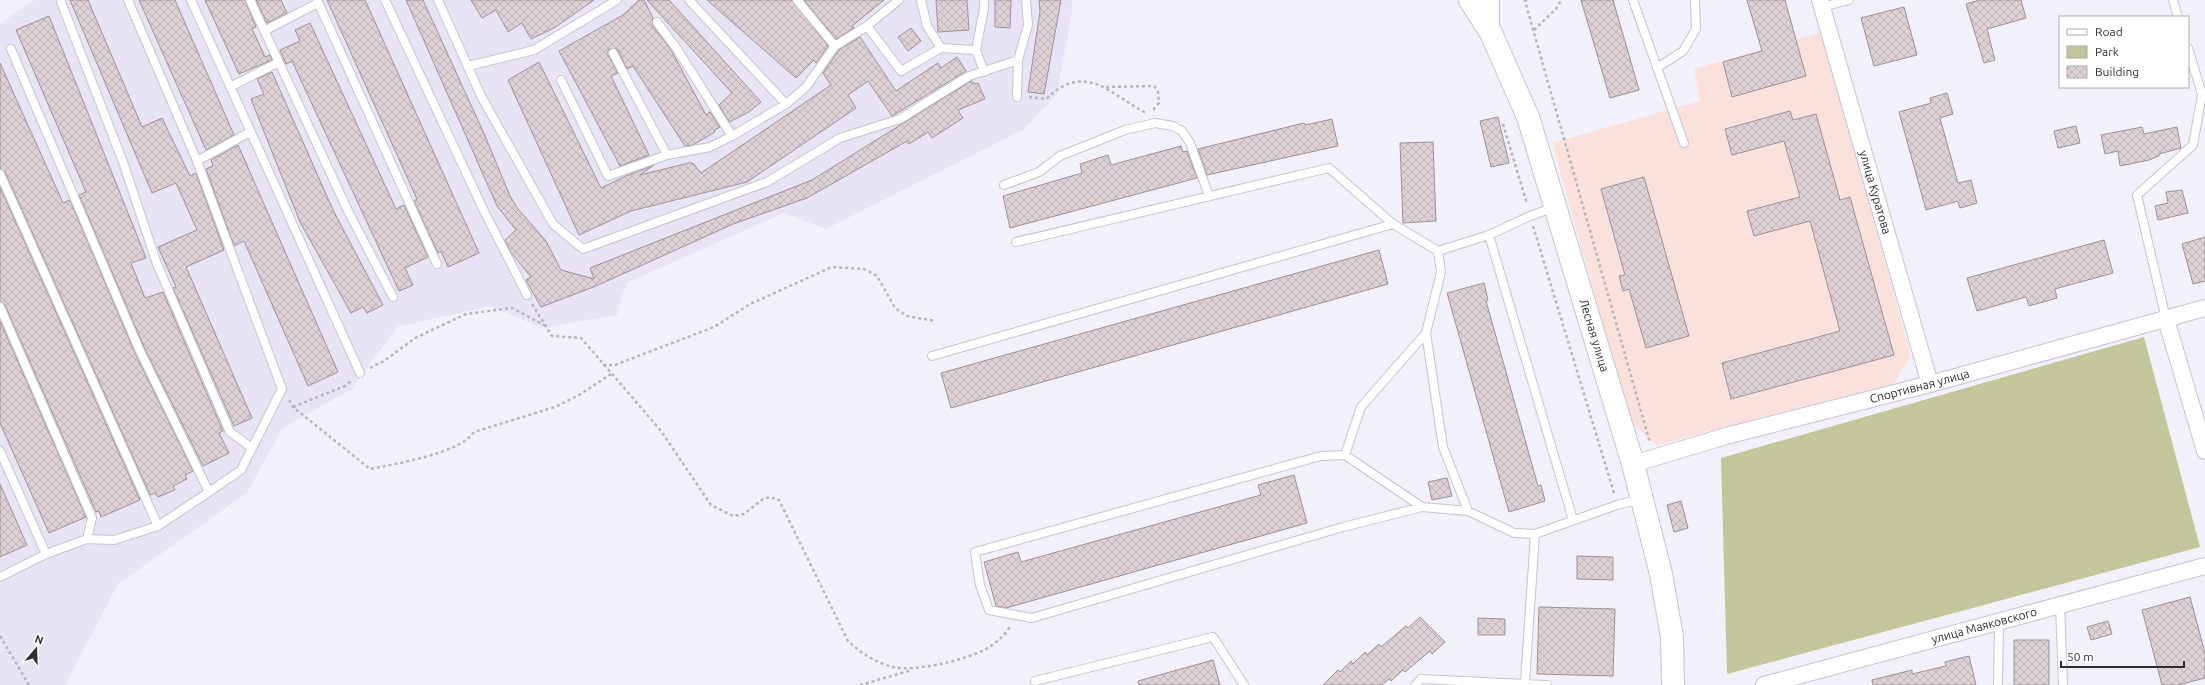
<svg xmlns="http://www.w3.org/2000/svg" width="2205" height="685" viewBox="0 0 2205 685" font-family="Ubuntu,sans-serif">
  <defs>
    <pattern id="building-cross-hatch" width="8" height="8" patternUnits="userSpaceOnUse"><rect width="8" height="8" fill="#ded1d6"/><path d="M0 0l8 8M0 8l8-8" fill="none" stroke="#bfb4b8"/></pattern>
  </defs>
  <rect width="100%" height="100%" fill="#f2f0fb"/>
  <path fill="#e8e3f5" d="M 34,0 L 1072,0 L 1072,13 L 1057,94 L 1024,129 L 826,229 L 784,213 L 626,283 L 617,315 L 543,328 L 490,306 L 397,327 L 351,390 L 282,428 L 247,493 L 118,584 L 65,685 L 0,685 L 0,24 Z"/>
  <path fill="#fbe1db" d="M 1822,32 L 1911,357 L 1893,384 L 1656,445 L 1631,423 L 1552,143 L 1700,101 L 1694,69 Z"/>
  <path fill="#c3c69a" d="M 2144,337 L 2200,547 L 1727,674 L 1721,458 Z"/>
  <path fill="url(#building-cross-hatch)" stroke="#9c9195" d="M 70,0 L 88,0 L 142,127 L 162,118 L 190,176 L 196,173 L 224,250 L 186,267 L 252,418 L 234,426 L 173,288 L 176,287 L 158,247 L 197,230 L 176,183 L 152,193 Z
    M 139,0 L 175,0 L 234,135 L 206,150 Z
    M 205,0 L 245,0 L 256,27 L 252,29 L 265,57 L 270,55 L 272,60 L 239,74 Z
    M 256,0 L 281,0 L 287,13 L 267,23 Z
    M 327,0 L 365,0 L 479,253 L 448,267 L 441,251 L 438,253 L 414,201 L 417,199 Z
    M 406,0 L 423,0 L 486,138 L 510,196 L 518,209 L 546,241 L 561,270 L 594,279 L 590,268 L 812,180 L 971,81 L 976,84 L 978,83 L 985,99 L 958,110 L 963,118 L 932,138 L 928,132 L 909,144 L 907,141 L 807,198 L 733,224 L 596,286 L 541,307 L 526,280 L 531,277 L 510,251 L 505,240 L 516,230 L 497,206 Z
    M 471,0 L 594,0 L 554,28 L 531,39 L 522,23 L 508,32 L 496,10 L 482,18 Z
    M 639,0 L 644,0 L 653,18 L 652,25 L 671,50 L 706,115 L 710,112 L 720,127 L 714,130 L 715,132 L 693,145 L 685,146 L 633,66 L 627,69 L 618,50 L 611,48 L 608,50 L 608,55 L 618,73 L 611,76 L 649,155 L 620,166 L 559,51 L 623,15 Z
    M 647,0 L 669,0 L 761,102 L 749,112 L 729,122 L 719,105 L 732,93 Z
    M 707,0 L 792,0 L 828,46 L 816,63 L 814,60 L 796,78 Z
    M 804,0 L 884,0 L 852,26 L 854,28 L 836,39 Z
    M 936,0 L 967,0 L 969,30 L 938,32 Z
    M 995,0 L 1011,0 L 1010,28 L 995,27 Z
    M 1039,0 L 1061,0 L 1044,94 L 1028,92 L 1040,11 Z
    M 1581,0 L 1613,0 L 1639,90 L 1610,98 Z
    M 1747,0 L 1785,0 L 1806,76 L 1732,97 L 1723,62 L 1762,51 Z
    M 1980,0 L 2021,0 L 2026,18 L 1987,29 L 1995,60 L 1984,63 L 1966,4 Z
    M 1904,7 L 1917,55 L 1874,66 L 1861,18 Z
    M 49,16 L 146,258 L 131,263 L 145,298 L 163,292 L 223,431 L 219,433 L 229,453 L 203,466 L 144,347 L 79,195 L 86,192 L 16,30 Z
    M 310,23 L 396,209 L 404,205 L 428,257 L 405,268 L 413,285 L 399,291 L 292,61 L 286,64 L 280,50 L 300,41 L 295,30 Z
    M 911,28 L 921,41 L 908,51 L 898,37 Z
    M 860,37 L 896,91 L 938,63 L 941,68 L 957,57 L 966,71 L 892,116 L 868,81 L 848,95 L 856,108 L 747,182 L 631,211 L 579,235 L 508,80 L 539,62 L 601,188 L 626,176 L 654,165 L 640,175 L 689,163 L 693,163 L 701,173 L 831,85 L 823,73 L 839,50 Z
    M 0,63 L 63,203 L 70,200 L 134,351 L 193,471 L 185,475 L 187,479 L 173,486 L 175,490 L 158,497 L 155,493 L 150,495 L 5,172 L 0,169 Z
    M 272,72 L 333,210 L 383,305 L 367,313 L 363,307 L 351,313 L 300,222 L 251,99 L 264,94 L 257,79 Z
    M 1947,93 L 1953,114 L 1940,118 L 1958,183 L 1971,180 L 1977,203 L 1960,208 L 1958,201 L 1926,210 L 1899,112 L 1931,103 L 1930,98 Z
    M 1790,111 L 1793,120 L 1816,114 L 1840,200 L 1850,197 L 1894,355 L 1731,399 L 1722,363 L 1840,331 L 1810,221 L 1754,236 L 1747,211 L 1800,197 L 1784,141 L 1732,155 L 1725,129 Z
    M 1498,117 L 1509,163 L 1491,167 L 1480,121 Z
    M 1332,119 L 1338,146 L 1207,175 L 1198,149 L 1304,123 L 1305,125 Z
    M 2076,126 L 2080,143 L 2058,148 L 2054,131 Z
    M 2142,127 L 2144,134 L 2177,127 L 2181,148 L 2159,154 L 2159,156 L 2149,160 L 2120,166 L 2118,151 L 2105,154 L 2101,135 Z
    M 1433,142 L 1436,221 L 1403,223 L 1400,143 Z
    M 238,145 L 338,372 L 308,386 L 244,241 L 234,246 L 206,169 L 213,166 L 211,160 Z
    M 1181,146 L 1183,152 L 1187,151 L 1197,178 L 1010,228 L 1003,196 L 1082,173 L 1080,164 L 1108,155 L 1111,165 Z
    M 1644,177 L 1689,336 L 1646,348 L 1629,289 L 1623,291 L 1619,276 L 1625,275 L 1601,189 Z
    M 0,187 L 140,500 L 101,517 L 99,511 L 96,512 L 5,305 L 0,302 Z
    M 2182,190 L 2188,213 L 2158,220 L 2155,206 L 2168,203 L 2166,192 Z
    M 2205,237 L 2205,281 L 2193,284 L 2182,244 Z
    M 2104,240 L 2113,273 L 2055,289 L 2057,298 L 2029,306 L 2026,297 L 1977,311 L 1967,278 Z
    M 1379,250 L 1388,284 L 951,408 L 941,373 Z
    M 1484,283 L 1488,300 L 1486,301 L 1538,486 L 1541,485 L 1545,501 L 1509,512 L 1447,293 Z
    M 0,321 L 86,517 L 49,533 L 0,423 Z
    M 1294,475 L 1307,523 L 1006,608 L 996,606 L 984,562 L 1018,552 L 1021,562 L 1261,495 L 1258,485 Z
    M 1447,478 L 1452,496 L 1432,500 L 1428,482 Z
    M 0,484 L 27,545 L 0,557 Z
    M 1681,501 L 1688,528 L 1674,532 L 1667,505 Z
    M 1577,556 L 1613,557 L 1613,580 L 1577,579 Z
    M 2190,597 L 2205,653 L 2205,678 L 2178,685 L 2162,685 L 2142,610 Z
    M 1539,607 L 1615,609 L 1613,676 L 1537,674 Z
    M 1420,617 L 1445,642 L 1432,654 L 1430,651 L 1405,672 L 1403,670 L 1391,681 L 1389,679 L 1382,685 L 1323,685 L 1338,670 L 1340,672 L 1351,661 L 1353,664 L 1365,652 L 1367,655 L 1379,644 L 1381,647 L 1406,626 L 1408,628 Z
    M 1478,618 L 1505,619 L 1505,635 L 1478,635 Z
    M 2108,621 L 2112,634 L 2091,640 L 2087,627 Z
    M 2014,640 L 2049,640 L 2049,685 L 2014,685 Z
    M 1969,656 L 1976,685 L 1873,685 L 1872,680 L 1912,670 L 1912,674 L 1946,666 L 1945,662 Z
    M 1213,660 L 1220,685 L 1139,685 L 1138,681 Z"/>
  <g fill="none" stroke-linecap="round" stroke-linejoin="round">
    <defs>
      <path id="lane" d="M 191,0 L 360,373
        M 250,0 L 349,213 L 393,297
        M 317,0 L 437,264
        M 385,0 L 485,213 L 527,295
        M 438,0 L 481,96 L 553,224 L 583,249 L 767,182 L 840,138 L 900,119 L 969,76 L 1018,60
        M 689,0 L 786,104
        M 797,0 L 835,46
        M 921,0 L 927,26 L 941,48 L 976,50
        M 984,0 L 984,8 L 976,50 L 984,72
        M 1633,0 L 1684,143
        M 2173,0 L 2178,17
        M 61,2 L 123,162 L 157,264 L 230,432 L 252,448
        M 1823,7 L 1849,0
        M 657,22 L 677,49 L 732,136
        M 867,26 L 901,71 L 941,48
        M 264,31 L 318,3
        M 11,49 L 139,349 L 209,492
        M 613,53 L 667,155
        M 468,66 L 534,50 L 617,0
        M 1657,68 L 1683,51 L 1696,29 L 1695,0
        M 561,80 L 608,176 L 667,155 L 710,147 L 732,136 L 786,104 L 806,87 L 835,46 L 867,26 L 899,0
        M 230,87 L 279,62
        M 1017,97 L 1018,60 L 1028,25 L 1026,0
        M 197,161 L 250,132
        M 0,174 L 158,526
        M 1004,185 L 1039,172 L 1060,156 L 1125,130 L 1155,123 L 1173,126 L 1182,131 L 1190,143 L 1209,196
        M 1489,235 L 1573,520
        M 1016,242 L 1329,168 L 1393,224
        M 1438,251 L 1441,272 L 1426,333 L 1443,447 L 1468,511
        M 0,307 L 92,518 L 87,539
        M 2166,319 L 2137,195 L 2193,145 L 2202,94 L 2188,48
        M 932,356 L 1393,224 L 1438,251 L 1489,235 L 1530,216 L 1555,207
        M 0,451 L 46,554
        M 1345,455 L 1361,407 L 1426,333
        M 1422,507 L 1343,527 L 1032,618 L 989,610 L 980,585 L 975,552 L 1321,456 L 1345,455 L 1422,507 L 1468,511 L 1514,533 L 1535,534 L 1617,505 L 1641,499
        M 0,577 L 46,554 L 87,539 L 114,540 L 158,526 L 209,492 L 241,470 L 282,389 L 197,161 L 128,0
        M 2060,605 L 2063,685
        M 1035,681 L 1213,637 L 1244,685
        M 1525,683 L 1535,534
        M 1415,685 L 1421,679 L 1547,685
        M 1998,685 L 1999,621"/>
      <g id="street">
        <path id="s1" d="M 1820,0 L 1930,384"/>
        <path d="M 1491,33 L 1491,0"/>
        <path d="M 2166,319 L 2205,451"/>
        <path id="s2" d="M 1633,464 L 1726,436 L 1930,384 L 2205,308"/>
        <path id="s3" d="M 1764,685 L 2205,566"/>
      </g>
      <g id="secondary">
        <path id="s4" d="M 1470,0 L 1491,33 L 1528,117 L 1633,464 L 1661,574 L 1672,637 L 1673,685"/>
      </g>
    </defs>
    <use href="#lane" stroke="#c6c3ce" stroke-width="10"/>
    <use href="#street" stroke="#c6c3ce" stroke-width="18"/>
    <use href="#secondary" stroke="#c6c3ce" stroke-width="24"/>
    <path stroke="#b5b4bc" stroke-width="2.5" stroke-dasharray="3 3" stroke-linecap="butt" d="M 1527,0 L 1525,1 L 1650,443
      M 1534,30 L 1556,9 L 1561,0
      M 1106,87 L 1154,86 L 1158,92 L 1159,103 L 1152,111
      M 1029,97 L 1046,99 C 1085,61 1110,94 1146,113
      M 1503,124 L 1527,204
      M 1533,226 L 1614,493
      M 532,304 L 552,336 L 581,338 L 588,346 L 661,431 L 711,505 L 733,516 L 744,514 L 763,499 L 770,497 L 779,500 L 848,641 C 861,653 876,663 893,667 C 915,672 966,660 986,649 C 996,643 1004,636 1010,627
      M 603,365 L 615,365 L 714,327 L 750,304 L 832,267 L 864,269 L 877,276 L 895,308 L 907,316 L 936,321
      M 370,368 L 384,361 L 415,338 L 466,314 L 512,308 L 544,325
      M 289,400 L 293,407 L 370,469 C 395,464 461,453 474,432 L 555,407 L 579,395 L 611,374
      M 293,407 L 345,386 L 351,381
      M 0,636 L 29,685
      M 860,685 L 912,670"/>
    <use href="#lane" stroke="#fff" stroke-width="8"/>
    <use href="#street" stroke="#fff" stroke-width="16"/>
    <use href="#secondary" stroke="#fff" stroke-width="22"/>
  </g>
  <g text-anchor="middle" stroke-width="3.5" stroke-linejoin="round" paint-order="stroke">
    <g font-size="12" fill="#2e2d31" stroke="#fff">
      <text dy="4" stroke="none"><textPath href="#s1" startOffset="200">улица Куратова</textPath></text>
      <text dy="4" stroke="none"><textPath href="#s4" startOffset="359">Лесная улица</textPath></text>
      <text dy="4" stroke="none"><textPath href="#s2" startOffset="297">Спортивная улица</textPath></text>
      <text dy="4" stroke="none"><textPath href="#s3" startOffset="228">улица Маяковского</textPath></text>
    </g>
  </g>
  <rect x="2059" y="16" width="130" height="72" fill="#ffffff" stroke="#ababad"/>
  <rect x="2067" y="29" width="20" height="6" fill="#ffffff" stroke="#ababad"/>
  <text x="2095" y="36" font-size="12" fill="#2e2d31">Road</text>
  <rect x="2067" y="46" width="20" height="12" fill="#c3c69a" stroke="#ababad"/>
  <text x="2095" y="56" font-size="12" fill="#2e2d31">Park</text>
  <rect x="2067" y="66" width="20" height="12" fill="url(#building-cross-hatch)" stroke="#ababad"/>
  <text x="2095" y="76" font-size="12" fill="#2e2d31">Building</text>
  <g transform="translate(36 649) rotate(19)" stroke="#ffffff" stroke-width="3" paint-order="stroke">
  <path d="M0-3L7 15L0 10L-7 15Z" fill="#2e2d31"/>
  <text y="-6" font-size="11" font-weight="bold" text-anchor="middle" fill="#2e2d31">N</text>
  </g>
  <path d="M2061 661v6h123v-6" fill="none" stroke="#2e2d31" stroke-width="2"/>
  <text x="2067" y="661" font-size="12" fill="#2e2d31" stroke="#ffffff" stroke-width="3" paint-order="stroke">50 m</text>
</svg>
